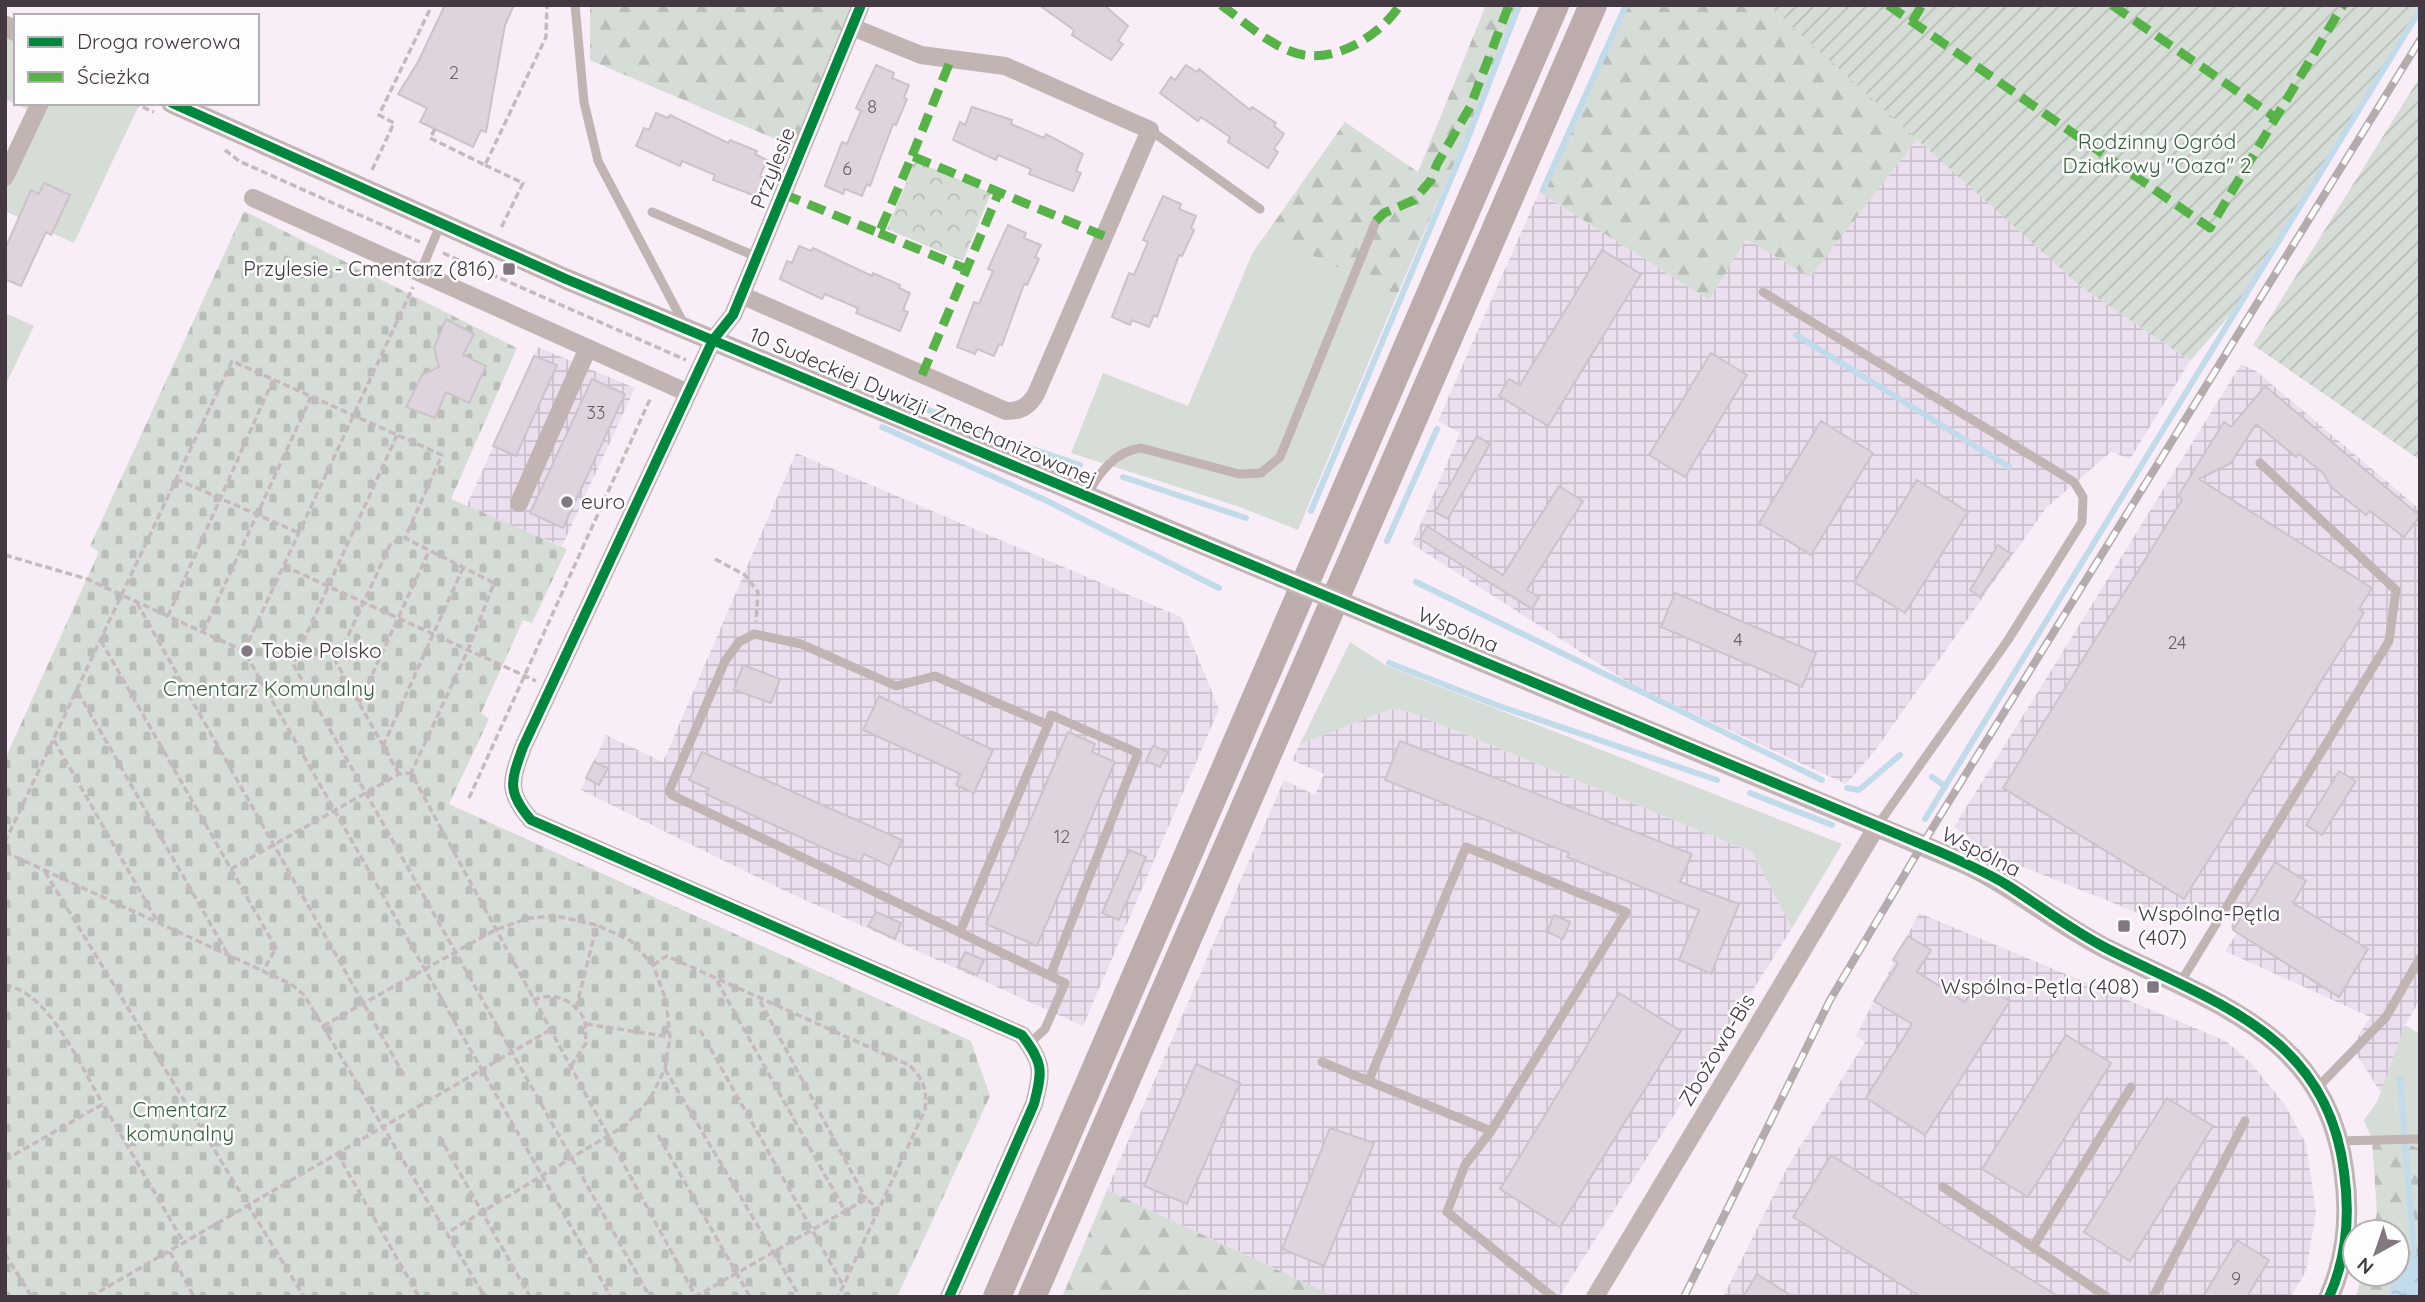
<svg xmlns="http://www.w3.org/2000/svg" width="2425" height="1302" viewBox="0 0 2425 1302" font-family="Quicksand,sans-serif">
  <defs>
    <pattern id="industrial-grid" width="8" height="8" patternUnits="userSpaceOnUse" patternTransform="scale(1.75)"><rect width="8" height="8" fill="#ebdfef"/><path d="M0 4h8M4 0v8" fill="none" stroke="#cbc0ce"/></pattern>
    <pattern id="forest-firs" width="22" height="20" patternUnits="userSpaceOnUse" patternTransform="scale(1.75)"><rect width="22" height="20" fill="#d6dcd6"/><path d="M5 1l3.5 6h-7zM16 11l3.5 6h-7z" fill="#b9beb9"/></pattern>
    <pattern id="cemetery-stones" width="16" height="16" patternUnits="userSpaceOnUse" patternTransform="scale(1.75)"><rect width="16" height="16" fill="#d6dcd6"/><path d="M2 7V4a2 2 0 0 1 4 0v3zM10 15v-3a2 2 0 0 1 4 0v3z" fill="#b9beb9"/></pattern>
    <pattern id="park-crowns" width="20" height="18" patternUnits="userSpaceOnUse" patternTransform="scale(1.75)"><rect width="20" height="18" fill="#d6dcd6"/><path d="M2 6a3 3 0 1 1 6 0M12 15a3 3 0 1 1 6 0" fill="none" stroke="#b9beb9"/></pattern>
    <pattern id="garden-furrows" width="10" height="10" patternUnits="userSpaceOnUse" patternTransform="scale(1.75)"><rect width="10" height="10" fill="#d6dcd6"/><path d="M-1 1l2-2M0 10L10 0M9 11l2-2" fill="none" stroke="#b9beb9"/></pattern>
    <pattern id="water-ripples" width="26" height="14" patternUnits="userSpaceOnUse" patternTransform="scale(1.75)"><rect width="26" height="14" fill="#c1dbeb"/><path d="M2 4q2-2 4 0t4 0M15 11q2-2 4 0t4 0" fill="none" stroke="#a7bdcb"/></pattern>
  </defs>
  <rect width="100%" height="100%" fill="#f9edf8"/>
  <path fill="url(#industrial-grid)" d="M 1918,138 L 2080,286 L 2190,361 L 2130,459 L 2111,452 L 2046,508 L 1874,752 L 1846,784 L 1634,686 L 1412,544 L 1460,433 L 1438,421 L 1539,192 L 1709,300 L 1746,238 L 1810,276 Z
    M 538,347 L 635,388 L 562,546 L 466,507 Z
    M 2241,364 L 2256,371 L 2417,507 L 2420,504 L 2420,1000 L 2405,1025 L 2381,1093 L 2352,1047 L 2370,1017 L 2225,951 L 2237,933 L 2230,928 L 2234,920 L 2213,906 L 2168,925 L 1966,844 L 1969,836 L 1954,827 Z
    M 796,453 L 1181,617 L 1219,709 L 1083,1026 L 783,890 L 581,790 L 606,735 L 663,762 Z
    M 1391,709 L 1410,712 L 1752,852 L 1792,928 L 1559,1297 L 1336,1297 L 1107,1190 L 1284,780 L 1315,795 L 1324,774 L 1292,760 L 1300,744 Z
    M 1919,913 L 2226,1041 L 2251,1063 L 2285,1105 L 2306,1144 L 2316,1212 L 2306,1271 L 2291,1297 L 1723,1297 L 1788,1166 L 1865,1042 L 1856,1036 Z"/>
  <path fill="#d6dcd6" d="M 5,32 L 16,36 L 16,103 L 140,103 L 74,243 L 5,211 L 5,177 L 35,113 L 5,99 Z
    M 1266,234 L 1397,295 L 1298,530 L 1237,506 L 1071,453 L 1103,373 L 1188,406 L 1253,252 Z
    M 5,313 L 34,326 L 5,386 Z
    M 1350,642 L 1387,666 L 1842,844 L 1792,928 L 1752,852 L 1410,712 L 1391,709 L 1300,744 Z
    M 2405,1025 L 2420,1034 L 2420,1149 L 2400,1140 L 2372,1140 L 2364,1120 L 2377,1102 Z"/>
  <path fill="url(#forest-firs)" d="M 590,5 L 861,5 L 801,150 L 590,60 Z
    M 1486,5 L 1523,5 L 1397,295 L 1266,234 L 1345,122 L 1418,172 Z
    M 1624,5 L 1768,5 L 1918,138 L 1810,277 L 1746,239 L 1709,300 L 1539,192 Z
    M 2372,1140 L 2400,1140 L 2420,1149 L 2420,1297 L 2356,1297 L 2362,1274 L 2397,1274 L 2397,1232 L 2372,1232 L 2377,1213 Z
    M 1107,1190 L 1336,1297 L 1062,1297 Z"/>
  <path fill="url(#cemetery-stones)" d="M 244,211 L 517,348 L 451,499 L 567,549 L 532,623 L 523,620 L 481,713 L 489,719 L 449,804 L 971,1041 L 990,1096 L 897,1297 L 5,1297 L 5,759 L 99,552 L 90,546 Z"/>
  <path fill="url(#park-crowns)" d="M 915,161 L 991,193 L 963,261 L 887,229 Z"/>
  <path fill="url(#garden-furrows)" d="M 1768,5 L 2420,5 L 2242,301 L 2190,361 L 2080,286 Z
    M 2420,77 L 2420,460 L 2253,345 Z"/>
  <path fill="url(#water-ripples)" d="M 2420,1252 L 2420,1297 L 2389,1297 L 2393,1274 L 2397,1274 L 2397,1264 Z"/>
  <g fill="none" stroke-linecap="round" stroke-linejoin="round">
    <path stroke="#c1dbeb" stroke-width="6" d="M 1543,190 L 1626,5
      M 1796,335 L 2009,467
      M 893,396 L 1005,440 L 1080,465
      M 882,427 L 1043,499 L 1219,588
      M 1123,477 L 1246,518
      M 1311,511 L 1466,143 L 1519,5
      M 1387,541 L 1437,429
      M 1416,582 L 1822,780
      M 1389,663 L 1499,706 L 1717,780
      M 1932,777 L 1945,786
      M 1847,788 L 1859,790 L 1900,755
      M 1750,793 L 1832,825
      M 1925,819 L 2420,10
      M 2400,1078 L 2414,1253"/>
  </g>
  <path fill="#dfd3de" stroke="#ccc2cc" stroke-width="2" d="M 445,5 L 514,5 L 505,25 L 486,132 L 481,130 L 473,147 L 420,122 L 427,108 L 398,94 L 418,62 Z
    M 1039,5 L 1104,5 L 1128,26 L 1118,41 L 1123,44 L 1111,60 L 1072,35 L 1074,30 Z
    M 876,65 L 894,73 L 892,78 L 909,85 L 904,97 L 907,99 L 896,125 L 893,124 L 870,186 L 867,184 L 862,196 L 845,189 L 843,194 L 825,186 L 842,142 L 847,144 L 861,111 L 856,108 Z
    M 1186,65 L 1197,72 L 1199,69 L 1250,110 L 1252,107 L 1276,123 L 1274,126 L 1284,134 L 1274,149 L 1278,152 L 1268,168 L 1228,142 L 1230,137 L 1201,117 L 1198,121 L 1160,93 L 1171,77 L 1175,80 Z
    M 972,107 L 1012,120 L 1011,124 L 1044,138 L 1046,134 L 1083,154 L 1076,171 L 1081,173 L 1073,191 L 1029,174 L 1031,169 L 998,155 L 996,160 L 953,140 L 960,122 L 965,125 Z
    M 656,113 L 668,118 L 670,115 L 728,143 L 730,140 L 757,151 L 755,154 L 767,160 L 760,176 L 765,179 L 758,197 L 713,180 L 715,175 L 682,161 L 680,166 L 636,146 L 644,128 L 649,130 Z
    M 44,183 L 70,195 L 51,235 L 46,232 L 21,286 L 5,279 L 5,249 L 31,190 L 39,194 Z
    M 1163,196 L 1181,204 L 1179,209 L 1196,216 L 1191,228 L 1194,230 L 1182,256 L 1179,255 L 1157,317 L 1154,315 L 1149,327 L 1132,320 L 1130,325 L 1112,317 L 1129,273 L 1134,275 L 1148,242 L 1143,240 Z
    M 1008,225 L 1026,233 L 1024,238 L 1041,245 L 1035,257 L 1039,259 L 1027,285 L 1024,284 L 1002,345 L 999,344 L 994,356 L 977,349 L 975,354 L 957,347 L 974,302 L 979,304 L 993,271 L 988,269 Z
    M 799,246 L 811,251 L 813,248 L 872,276 L 873,273 L 900,285 L 899,288 L 910,293 L 903,310 L 908,312 L 900,331 L 856,313 L 858,308 L 825,294 L 822,299 L 780,279 L 787,261 L 792,263 Z
    M 1602,250 L 1641,274 L 1548,426 L 1499,396 L 1509,379 L 1520,385 Z
    M 446,319 L 474,334 L 463,355 L 486,366 L 469,403 L 446,392 L 435,418 L 406,407 L 422,375 L 439,367 L 434,348 Z
    M 1711,353 L 1747,375 L 1685,477 L 1649,455 Z
    M 534,356 L 557,365 L 516,456 L 493,446 Z
    M 592,379 L 625,394 L 563,528 L 530,513 Z
    M 2265,386 L 2420,516 L 2404,537 L 2370,511 L 2366,515 L 2331,487 L 2323,473 L 2299,454 L 2296,457 L 2256,424 L 2231,463 L 2199,479 L 2372,588 L 2359,609 L 2364,613 L 2184,899 L 2003,788 L 2182,500 L 2178,496 L 2224,422 L 2231,427 Z
    M 1821,421 L 1873,453 L 1811,555 L 1759,523 Z
    M 1477,436 L 1490,444 L 1448,519 L 1435,512 Z
    M 1917,480 L 1968,512 L 1905,613 L 1854,582 Z
    M 1559,486 L 1583,501 L 1527,590 L 1539,597 L 1532,609 L 1420,539 L 1427,526 L 1503,575 Z
    M 1998,545 L 2011,554 L 1980,597 L 1970,590 Z
    M 1675,593 L 1816,653 L 1802,687 L 1661,627 Z
    M 743,665 L 780,679 L 771,703 L 734,690 Z
    M 879,696 L 993,750 L 974,793 L 956,785 L 961,774 L 863,730 Z
    M 1068,732 L 1095,744 L 1092,752 L 1115,762 L 1037,946 L 986,924 Z
    M 1400,741 L 1692,854 L 1680,882 L 1739,904 L 1711,974 L 1679,960 L 1699,910 L 1567,857 L 1569,853 L 1385,780 Z
    M 1153,746 L 1168,752 L 1160,767 L 1146,761 Z
    M 702,752 L 902,840 L 890,866 L 864,854 L 860,862 L 837,854 L 706,794 L 709,789 L 689,780 Z
    M 594,762 L 608,768 L 599,785 L 586,778 Z
    M 2339,771 L 2356,781 L 2322,835 L 2306,825 Z
    M 1129,850 L 1146,857 L 1119,920 L 1102,913 Z
    M 2275,862 L 2306,881 L 2293,903 L 2368,949 L 2339,997 L 2233,930 Z
    M 876,912 L 901,923 L 895,939 L 868,926 Z
    M 1554,915 L 1570,922 L 1563,939 L 1547,932 Z
    M 1908,936 L 1931,950 L 1917,972 L 1965,1002 L 1978,981 L 2010,1001 L 1925,1135 L 1866,1098 L 1912,1024 L 1874,1001 L 1898,963 L 1893,960 Z
    M 965,952 L 984,960 L 977,975 L 958,967 Z
    M 1619,993 L 1681,1031 L 1560,1227 L 1500,1189 Z
    M 2066,1035 L 2111,1063 L 2028,1197 L 1982,1169 Z
    M 1196,1064 L 1240,1083 L 1187,1204 L 1144,1186 Z
    M 2167,1098 L 2213,1126 L 2130,1261 L 2084,1232 Z
    M 1330,1128 L 1374,1143 L 1324,1266 L 1282,1249 Z
    M 1831,1155 L 2059,1297 L 1921,1297 L 1793,1217 Z
    M 2237,1240 L 2269,1260 L 2247,1297 L 2203,1297 Z
    M 1757,1274 L 1793,1297 L 1743,1297 Z"/>
  <g fill="none" stroke-linecap="round" stroke-linejoin="round">
    <path stroke="#c6babc" stroke-width="3.5" stroke-dasharray="7 3.5" stroke-linecap="butt" d="M 133,103 L 154,112
      M 435,129 L 430,138 L 485,165 L 546,37 L 547,5
      M 225,150 L 239,161 L 420,242
      M 485,165 L 523,183 L 500,230
      M 372,170 L 394,123 L 379,115 L 432,5
      M 443,253 L 686,360
      M 397,435 L 293,664 L 650,1297
      M 176,479 L 299,533
      M 5,555 L 87,579 L 244,651 L 611,1297
      M 715,559 L 745,575 L 758,592 L 756,622
      M 284,566 L 536,681
      M 137,603 L 405,1077
      M 168,616 L 273,380
      M 203,632 L 311,397
      M 101,641 L 276,948 L 263,971
      M 244,651 L 413,287
      M 78,692 L 227,953
      M 359,703 L 429,551
      M 54,740 L 157,921
      M 383,746 L 463,568
      M 399,774 L 336,662 L 391,543 L 405,538
      M 469,798 L 651,397
      M 5,842 L 232,361 L 442,455 L 405,538 L 494,583 L 468,650 L 411,773 L 696,1297
      M 5,852 L 291,984 L 304,995 L 485,1297
      M 231,869 L 399,774 L 410,773
      M 45,872 L 304,1297
      M 653,965 L 667,956 L 909,1065 C 924,1079 927,1090 925,1110 L 838,1297
      M 717,981 L 845,1211
      M 5,985 C 50,992 81,1068 103,1104
      M 533,1000 C 556,991 573,1000 585,1020 L 586,1043 L 570,1068
      M 760,1001 L 866,1199
      M 576,1008 L 597,925
      M 586,1024 L 670,1037
      M 323,1026 L 495,930 L 529,918 L 556,916 L 597,925 L 631,941 L 653,965 L 666,1000 L 670,1037 L 665,1069 L 650,1099 L 626,1125 L 447,1233
      M 700,1030 L 843,1285
      M 665,1069 L 800,1297
      M 658,1135 L 750,1297
      M 439,1136 L 530,1297
      M 337,1153 L 419,1297
      M 5,1160 L 103,1104 L 184,1243
      M 170,1252 L 194,1297
      M 5,1254 L 32,1297
      M 90,1297 L 550,1030
      M 695,1297 L 866,1199 L 879,1209"/>
    <path stroke="#c2b4b3" stroke-width="9" d="M 575,5 L 584,102 L 598,161 L 684,324
      M 1150,130 L 1260,209
      M 652,212 L 757,257
      M 420,273 L 441,223
      M 1763,292 L 2074,482 L 2083,497 L 2082,522 L 2008,640 L 1877,826
      M 1087,495 C 1099,473 1115,451 1141,448 L 1239,474 L 1261,473 L 1280,457 L 1376,221
      M 1048,725 L 1051,715 L 1138,753 L 1050,976
      M 960,932 L 1048,725 L 935,676 L 896,686 L 801,644 L 754,634 L 739,642 L 725,661 L 669,791 L 672,795 L 1065,983 L 1045,1029 L 1029,1044
      M 2180,983 L 2389,641 L 2396,590 L 2260,463
      M 1322,1062 L 1491,1131 L 1626,912 L 1466,847 L 1369,1080
      M 2317,1088 L 2386,1017 L 2420,958
      M 1491,1131 L 1465,1165 L 1447,1212 L 1553,1297
      M 2338,1141 L 2420,1139
      M 1943,1187 L 2107,1297
      M 2033,1247 L 2131,1087
      M 2153,1297 L 2245,1121"/>
    <path stroke="#c2b4b3" stroke-width="18" d="M 861,5 L 733,315 L 713,340 L 523,747 C 511,781 506,791 531,820 L 1022,1035 C 1043,1063 1043,1070 1034,1104 L 949,1297
      M 5,177 L 40,103
      M 253,198 L 688,393
      M 741,295 L 1006,411 C 1021,411 1028,407 1036,394 L 1150,130 L 1005,66 L 921,55 L 852,27
      M 519,503 L 588,348
      M 1595,1297 L 1877,826"/>
    <path stroke="#c2b4b3" stroke-width="21" d="M 5,26 L 16,31
      M 172,103 L 566,279 L 1262,569
      M 1393,624 L 1964,863 C 2014,886 2056,923 2105,948 C 2211,1002 2327,1033 2344,1172 C 2350,1214 2347,1257 2329,1297"/>
    <path stroke="#bcacab" stroke-width="28" d="M 997,1297 L 1555,5
      M 1032,1297 L 1593,5"/>
    <defs>
      <path id="rail" d="M 1684,1297 L 1830,1000 L 1922,845 L 2420,40"/>
    </defs>
    <use href="#rail" stroke="#b5abad" stroke-width="8"/>
    <use href="#rail" stroke="#fdfdfd" stroke-width="5" stroke-dasharray="16" stroke-linecap="butt"/>
    <path stroke="#c2b4b3" stroke-width="21" d="M 1262,569 L 1393,624"/>
    <path stroke="#57b347" stroke-width="9" stroke-dasharray="18 9" stroke-linecap="butt" d="M 1221,5 C 1245,22 1274,50 1304,55 C 1340,61 1382,33 1400,5
      M 1888,5 L 2210,228 L 2343,5
      M 2112,5 L 2276,118
      M 1912,22 L 1922,5
      M 912,156 L 951,59
      M 783,194 L 879,233 L 912,156 L 1104,236
      M 1376,221 L 1384,213 L 1414,200 L 1431,180 L 1437,164 L 1470,107 L 1509,5
      M 879,233 L 966,269
      M 922,375 L 999,192"/>
    <defs>
      <path id="cycleway" d="M 861,5 L 733,315 L 713,340 L 523,747 C 511,781 506,791 531,820 L 1022,1035 C 1043,1063 1043,1070 1034,1104 L 949,1297
        M 172,103 L 566,279 L 1940,852 C 1963,862 1986,872 2007,885 C 2040,906 2071,930 2106,948 C 2212,1002 2327,1033 2344,1172 C 2350,1214 2347,1257 2329,1297"/>
    </defs>
    <use href="#cycleway" stroke="#fdfdfd" stroke-width="15"/>
    <use href="#cycleway" stroke="#00873e" stroke-width="10"/>
  </g>
  <g fill="#837882" stroke="#fdfdfd" stroke-width="2.5">
    <rect x="502" y="262" width="14" height="14" rx="3.5"/>
    <circle cx="567" cy="502" r="7"/>
    <circle cx="247" cy="651" r="7"/>
    <rect x="2117" y="919" width="14" height="14" rx="3.5"/>
    <rect x="2146" y="980" width="14" height="14" rx="3.5"/>
  </g>
  <g text-anchor="middle" stroke-width="5" stroke-linejoin="round" paint-order="stroke">
    <g font-size="18" fill="#6b6069">
      <text x="454" y="79">2</text>
      <text x="872" y="113">8</text>
      <text x="847" y="175">6</text>
      <text x="596" y="419">33</text>
      <text x="1738" y="646">4</text>
      <text x="2177" y="649">24</text>
      <text x="1062" y="843">12</text>
      <text x="2236" y="1285">9</text>
    </g>
    <g font-size="21" fill="#36633c" stroke="#fdfdfd">
      <text x="2157" y="149">Rodzinny Ogród<tspan x="2157" dy="24">Działkowy "Oaza" 2</tspan></text>
      <text x="269" y="696">Cmentarz Komunalny</text>
      <text x="180" y="1117">Cmentarz<tspan x="180" dy="24">komunalny</tspan></text>
    </g>
    <g font-size="21" fill="#443942" stroke="#fdfdfd">
      <text transform="translate(773 168) rotate(-68)" y="7">Przylesie</text>
      <text transform="translate(923 407) rotate(23)" y="7">10 Sudeckiej Dywizji Zmechanizowanej</text>
      <text transform="translate(1458 630) rotate(23)" y="7">Wspólna</text>
      <text transform="translate(1981 852) rotate(27)" y="7">Wspólna</text>
      <text transform="translate(1717 1050) rotate(-59)" y="7">Zbożowa-Bis</text>
    </g>
    <g font-size="21" fill="#443942" stroke="#fdfdfd" text-anchor="start">
      <text x="495" y="276" text-anchor="end">Przylesie - Cmentarz (816)</text>
      <text x="581" y="509">euro</text>
      <text x="261" y="658">Tobie Polsko</text>
      <text x="2138" y="921">Wspólna-Pętla<tspan x="2138" dy="24">(407)</tspan></text>
      <text x="2139" y="994" text-anchor="end">Wspólna-Pętla (408)</text>
    </g>
  </g>
  <rect width="2425" height="1302" fill="none" stroke="#443942" stroke-width="14"/>
  <rect x="14" y="14" width="245" height="91" fill="#fdfdfd" stroke="#b3afb2" stroke-width="2"/>
  <rect x="28" y="37" width="35" height="10" fill="#00873e" stroke="#b3afb2" stroke-width="2"/>
  <text x="77" y="49" font-size="21" fill="#443942">Droga rowerowa</text>
  <rect x="28" y="72" width="35" height="10" fill="#57b347" stroke="#b3afb2" stroke-width="2"/>
  <text x="77" y="84" font-size="21" fill="#443942">Ścieżka</text>
  <g transform="translate(2376 1253) rotate(220)"><circle r="33" fill="#fdfdfd" stroke="#b3afb2" stroke-width="2"/>
  <path d="M0-5L12 26L0 18L-12 26Z" fill="#837882"/>
  <text y="-10" font-size="19" font-weight="bold" text-anchor="middle" fill="#443942">N</text>
  </g>
</svg>
